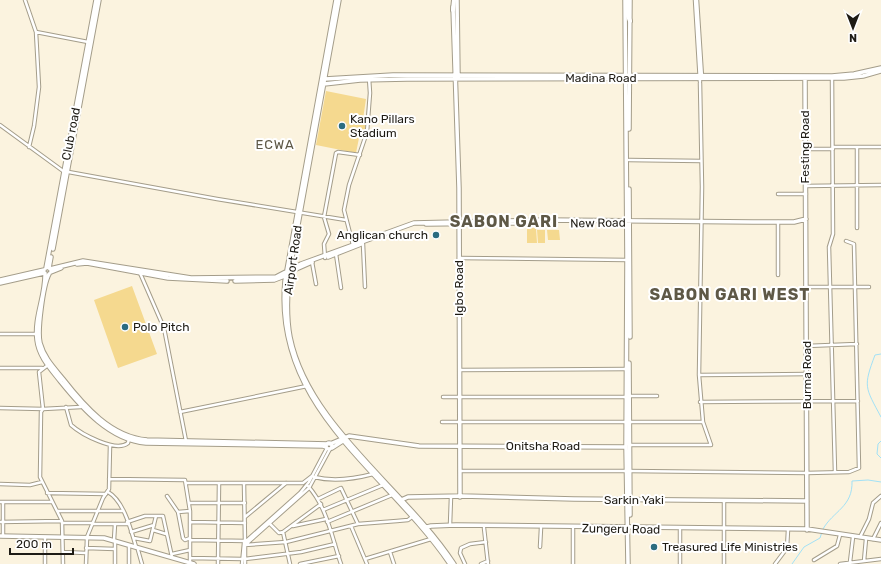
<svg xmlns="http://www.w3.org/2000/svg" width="881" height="564" viewBox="0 0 881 564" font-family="Rubik,sans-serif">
  <rect width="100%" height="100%" fill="#fbf3df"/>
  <path fill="#f5d98f" d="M 326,91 L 366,99 L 363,119 L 367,120 L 364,134 L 360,133 L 356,153 L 316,145 Z
    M 527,228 L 536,228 L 537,243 L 527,243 Z
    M 537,230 L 545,230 L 545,243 L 538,243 Z
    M 547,230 L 559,230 L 560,240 L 548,240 Z
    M 132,286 L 157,354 L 118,368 L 94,300 Z"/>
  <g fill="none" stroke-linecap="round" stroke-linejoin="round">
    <path stroke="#a2e1f6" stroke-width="1" d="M 881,354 L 875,355 C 863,387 865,387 881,417
      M 881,441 L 878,444 L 877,454 L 881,458
      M 823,529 C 833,511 853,507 852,481 L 868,480 L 881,482
      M 792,564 L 804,547 L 820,538 L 822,532"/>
    <defs>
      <path id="street" d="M 25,0 L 36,32 L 39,87 L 34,126 L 29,147
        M 695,0 L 700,82
        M 697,0 L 702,77
        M 36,32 L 88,42
        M 832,77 L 833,234 L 829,247 L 835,472
        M 0,125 L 63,171 L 217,199 L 346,220
        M 833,147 L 881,147
        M 805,149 L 833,149
        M 629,160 L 701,161
        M 806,186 L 881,185
        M 778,194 L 806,194
        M 857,228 L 857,147
        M 363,244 L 365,287
        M 353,245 L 344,210 L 349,185 L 367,132 L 370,93 L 369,78
        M 336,254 L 341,288
        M 325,258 L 324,244 L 329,234 L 324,217 L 336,153 L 338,152 L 360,155
        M 459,258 L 627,260
        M 312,262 L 316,284
        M 140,273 L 164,328 L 186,441
        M 778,275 L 778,222
        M 806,287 L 869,287
        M 0,334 L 36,334
        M 806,346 L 857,344
        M 48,365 L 39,372 L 43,409 L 41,412 L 40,477 L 62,521 L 63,564
        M 0,368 L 42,368
        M 460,370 L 627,369
        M 699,375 L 807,374
        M 629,396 L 657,396
        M 443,397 L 626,397
        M 700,402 L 858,401
        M 66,407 L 71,425 C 81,434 116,453 128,443 L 129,439
        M 0,408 L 43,409 L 81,407
        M 180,412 L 307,386
        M 442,422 L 626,422
        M 629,422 L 703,422
        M 630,445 L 711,445 L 703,422 L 699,375 L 702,187 L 700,83
        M 460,471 L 626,471
        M 629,471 L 807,473 L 849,472 L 859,468 L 854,244 L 846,241
        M 314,477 C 334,482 354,479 373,474
        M 109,479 L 185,480 L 190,511 L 190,563
        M 186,483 L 303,483 L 312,476
        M 0,484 L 30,485 L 42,482
        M 244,484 L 245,541
        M 308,486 C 327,507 332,538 341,564
        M 108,492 C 124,501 131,530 136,547
        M 47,493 L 106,494
        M 167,496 L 178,512 L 183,538 L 185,540 L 190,538
        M 318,499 L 341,488 L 358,524
        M 724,501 L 724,564
        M 0,502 L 51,502
        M 3,502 L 3,536
        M 189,503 L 245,503
        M 323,510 L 383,485
        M 57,511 L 123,511
        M 178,512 L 190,511
        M 245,517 L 286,483
        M 0,522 L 62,521
        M 127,522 L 145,516 L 163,516 L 172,557
        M 190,522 L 245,523
        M 327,522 L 392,495
        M 63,523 L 92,523
        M 269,523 L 279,533 L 283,532
        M 92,524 L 128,524
        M 450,525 L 451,497
        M 293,526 L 326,519
        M 351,526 L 367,564
        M 484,528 L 488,564
        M 573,529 L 573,564
        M 153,530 L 166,534
        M 131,532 L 154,525
        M 87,537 L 103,498 L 109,489 L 110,446
        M 860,537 L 869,519 L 873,503 L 881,496
        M 45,538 L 45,564
        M 134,538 L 150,541 L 156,516
        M 873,539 L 881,523
        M 114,540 L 115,524
        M 190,540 L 245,541
        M 245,545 L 286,542 L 358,524 L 397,521 L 408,520 L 412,517
        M 129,547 L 129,564
        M 540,547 L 541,528
        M 86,548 L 115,549
        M 138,550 L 142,564
        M 63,552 L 86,553
        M 390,552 L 394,564
        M 172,554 L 190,550
        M 190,558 L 242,559
        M 245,559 L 301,552 L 335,544
        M 365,559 L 431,539
        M 814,560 L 837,546 L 840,535
        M 864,561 L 866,539
        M 850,562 L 853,537
        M 86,564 L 87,538
        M 115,564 L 115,543
        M 218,564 L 219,484
        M 242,564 L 244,543 L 300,493 L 309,482 L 327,448
        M 245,564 L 245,545 L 309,488 L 330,449
        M 290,564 L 283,532 L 321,504
        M 300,564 L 339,556
        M 465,564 L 460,553 L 461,548 L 470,544 L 486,542
        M 481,564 L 488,561
        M 680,564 L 680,530
        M 775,564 L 787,548 L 788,530
        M 840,564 L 881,559"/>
      <path id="secondary" d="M 336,0 L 285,281 C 273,409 387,471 450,564
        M 339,0 L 289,274 C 287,295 286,316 290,337 C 308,426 406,490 454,564
        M 457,0 L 458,77
        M 625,0 L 627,260 L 626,447 L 628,564
        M 453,7 L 459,188 L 460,497
        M 805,78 L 807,530
        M 325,79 L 393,75 L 832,76 L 854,74 L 881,68
        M 324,84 L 360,80 L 407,79 L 844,78 L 863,76 L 881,71
        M 629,129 L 630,0
        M 629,189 L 630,337
        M 426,224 L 514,223
        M 53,249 L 99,0
        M 328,257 L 361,244
        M 77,264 L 87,263 L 168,278 L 227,281
        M 46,268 L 96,0
        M 49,268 L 51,257
        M 50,269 L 83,261 L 191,278 L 276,277 L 301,264 L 414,223 L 547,220 L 753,222 L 794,222 L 806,219
        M 294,270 L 312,262
        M 51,272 L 61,268
        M 45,273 C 46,295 34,317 37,340 C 39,357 51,369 61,382 C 82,408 110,440 146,443 L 323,446 L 326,447
        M 49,274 C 43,285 37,331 40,343 C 44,358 54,368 63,379 C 84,406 111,437 147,440 L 328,444
        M 0,280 L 44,270
        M 235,281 L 274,280 L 287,275
        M 0,283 L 44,273
        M 629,363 L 630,515
        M326 446a3 3 0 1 1 6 0a3 3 0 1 1-6 0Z
        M 330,444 L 349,436 L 419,446 L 626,447
        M 332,448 L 346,439
        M 399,501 L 408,497 L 462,496 L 574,499 L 807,501
        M 423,528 L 431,526 L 456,525 L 807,529 L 881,540
        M 0,536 L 104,538 L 194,564"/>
      <path id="primary" d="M 628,0 L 628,16 L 630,21
        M 453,10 L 454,0"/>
    </defs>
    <use href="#street" stroke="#a49d8a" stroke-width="4.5"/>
    <use href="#secondary" stroke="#a49d8a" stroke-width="5.5"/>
    <use href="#primary" stroke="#a49d8a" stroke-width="6"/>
    <use href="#street" stroke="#fff" stroke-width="2.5"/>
    <use href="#secondary" stroke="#fff" stroke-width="3.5"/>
    <use href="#primary" stroke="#fff" stroke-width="4"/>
  </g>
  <g fill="#2b6c80" stroke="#fff" stroke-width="1.5">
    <circle cx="342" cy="126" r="4"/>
    <circle cx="436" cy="235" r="4"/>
    <circle cx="125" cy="327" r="4"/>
    <circle cx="654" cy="547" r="4"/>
  </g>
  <g text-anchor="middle" stroke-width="4" stroke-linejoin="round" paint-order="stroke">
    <g font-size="12" fill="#1e1b14" stroke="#fff">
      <text x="601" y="82">Madina Road</text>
      <text transform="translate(71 134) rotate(-79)" y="4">Club road</text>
      <text transform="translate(805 147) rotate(-90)" y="4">Festing Road</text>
      <text transform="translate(598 223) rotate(-1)" y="4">New Road</text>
      <text transform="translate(293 260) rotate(-82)" y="4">Airport Road</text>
      <text transform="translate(459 288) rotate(-90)" y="4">Igbo Road</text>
      <text transform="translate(807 375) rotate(-90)" y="4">Burma Road</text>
      <text x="543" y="450">Onitsha Road</text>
      <text x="634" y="504">Sarkin Yaki</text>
      <text transform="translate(621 529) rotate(1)" y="4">Zungeru Road</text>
    </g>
    <g font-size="12" fill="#1e1b14" stroke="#fff" text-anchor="start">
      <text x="350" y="123">Kano Pillars<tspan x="350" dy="14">Stadium</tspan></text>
      <text x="428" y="239" text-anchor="end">Anglican church</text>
      <text x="133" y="331">Polo Pitch</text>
      <text x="662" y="551">Treasured Life Ministries</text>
    </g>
    <g font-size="13" letter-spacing="1" fill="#5e5846" stroke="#fff">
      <text x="275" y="149">ECWA</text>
    </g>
    <g font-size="16" font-weight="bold" letter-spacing="1" fill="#5e5846" stroke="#fff">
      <text x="504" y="227">SABON GARI</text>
      <text x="730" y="300">SABON GARI WEST</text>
    </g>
  </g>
  <g transform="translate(853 28) rotate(180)" stroke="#ffffff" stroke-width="3" paint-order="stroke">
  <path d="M0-3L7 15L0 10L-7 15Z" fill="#1e1b14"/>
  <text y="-6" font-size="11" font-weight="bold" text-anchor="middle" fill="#1e1b14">N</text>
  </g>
  <path d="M10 548v6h63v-6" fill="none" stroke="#1e1b14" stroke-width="2"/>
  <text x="16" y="548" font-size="12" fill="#1e1b14" stroke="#ffffff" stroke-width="3" paint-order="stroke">200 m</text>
</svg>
